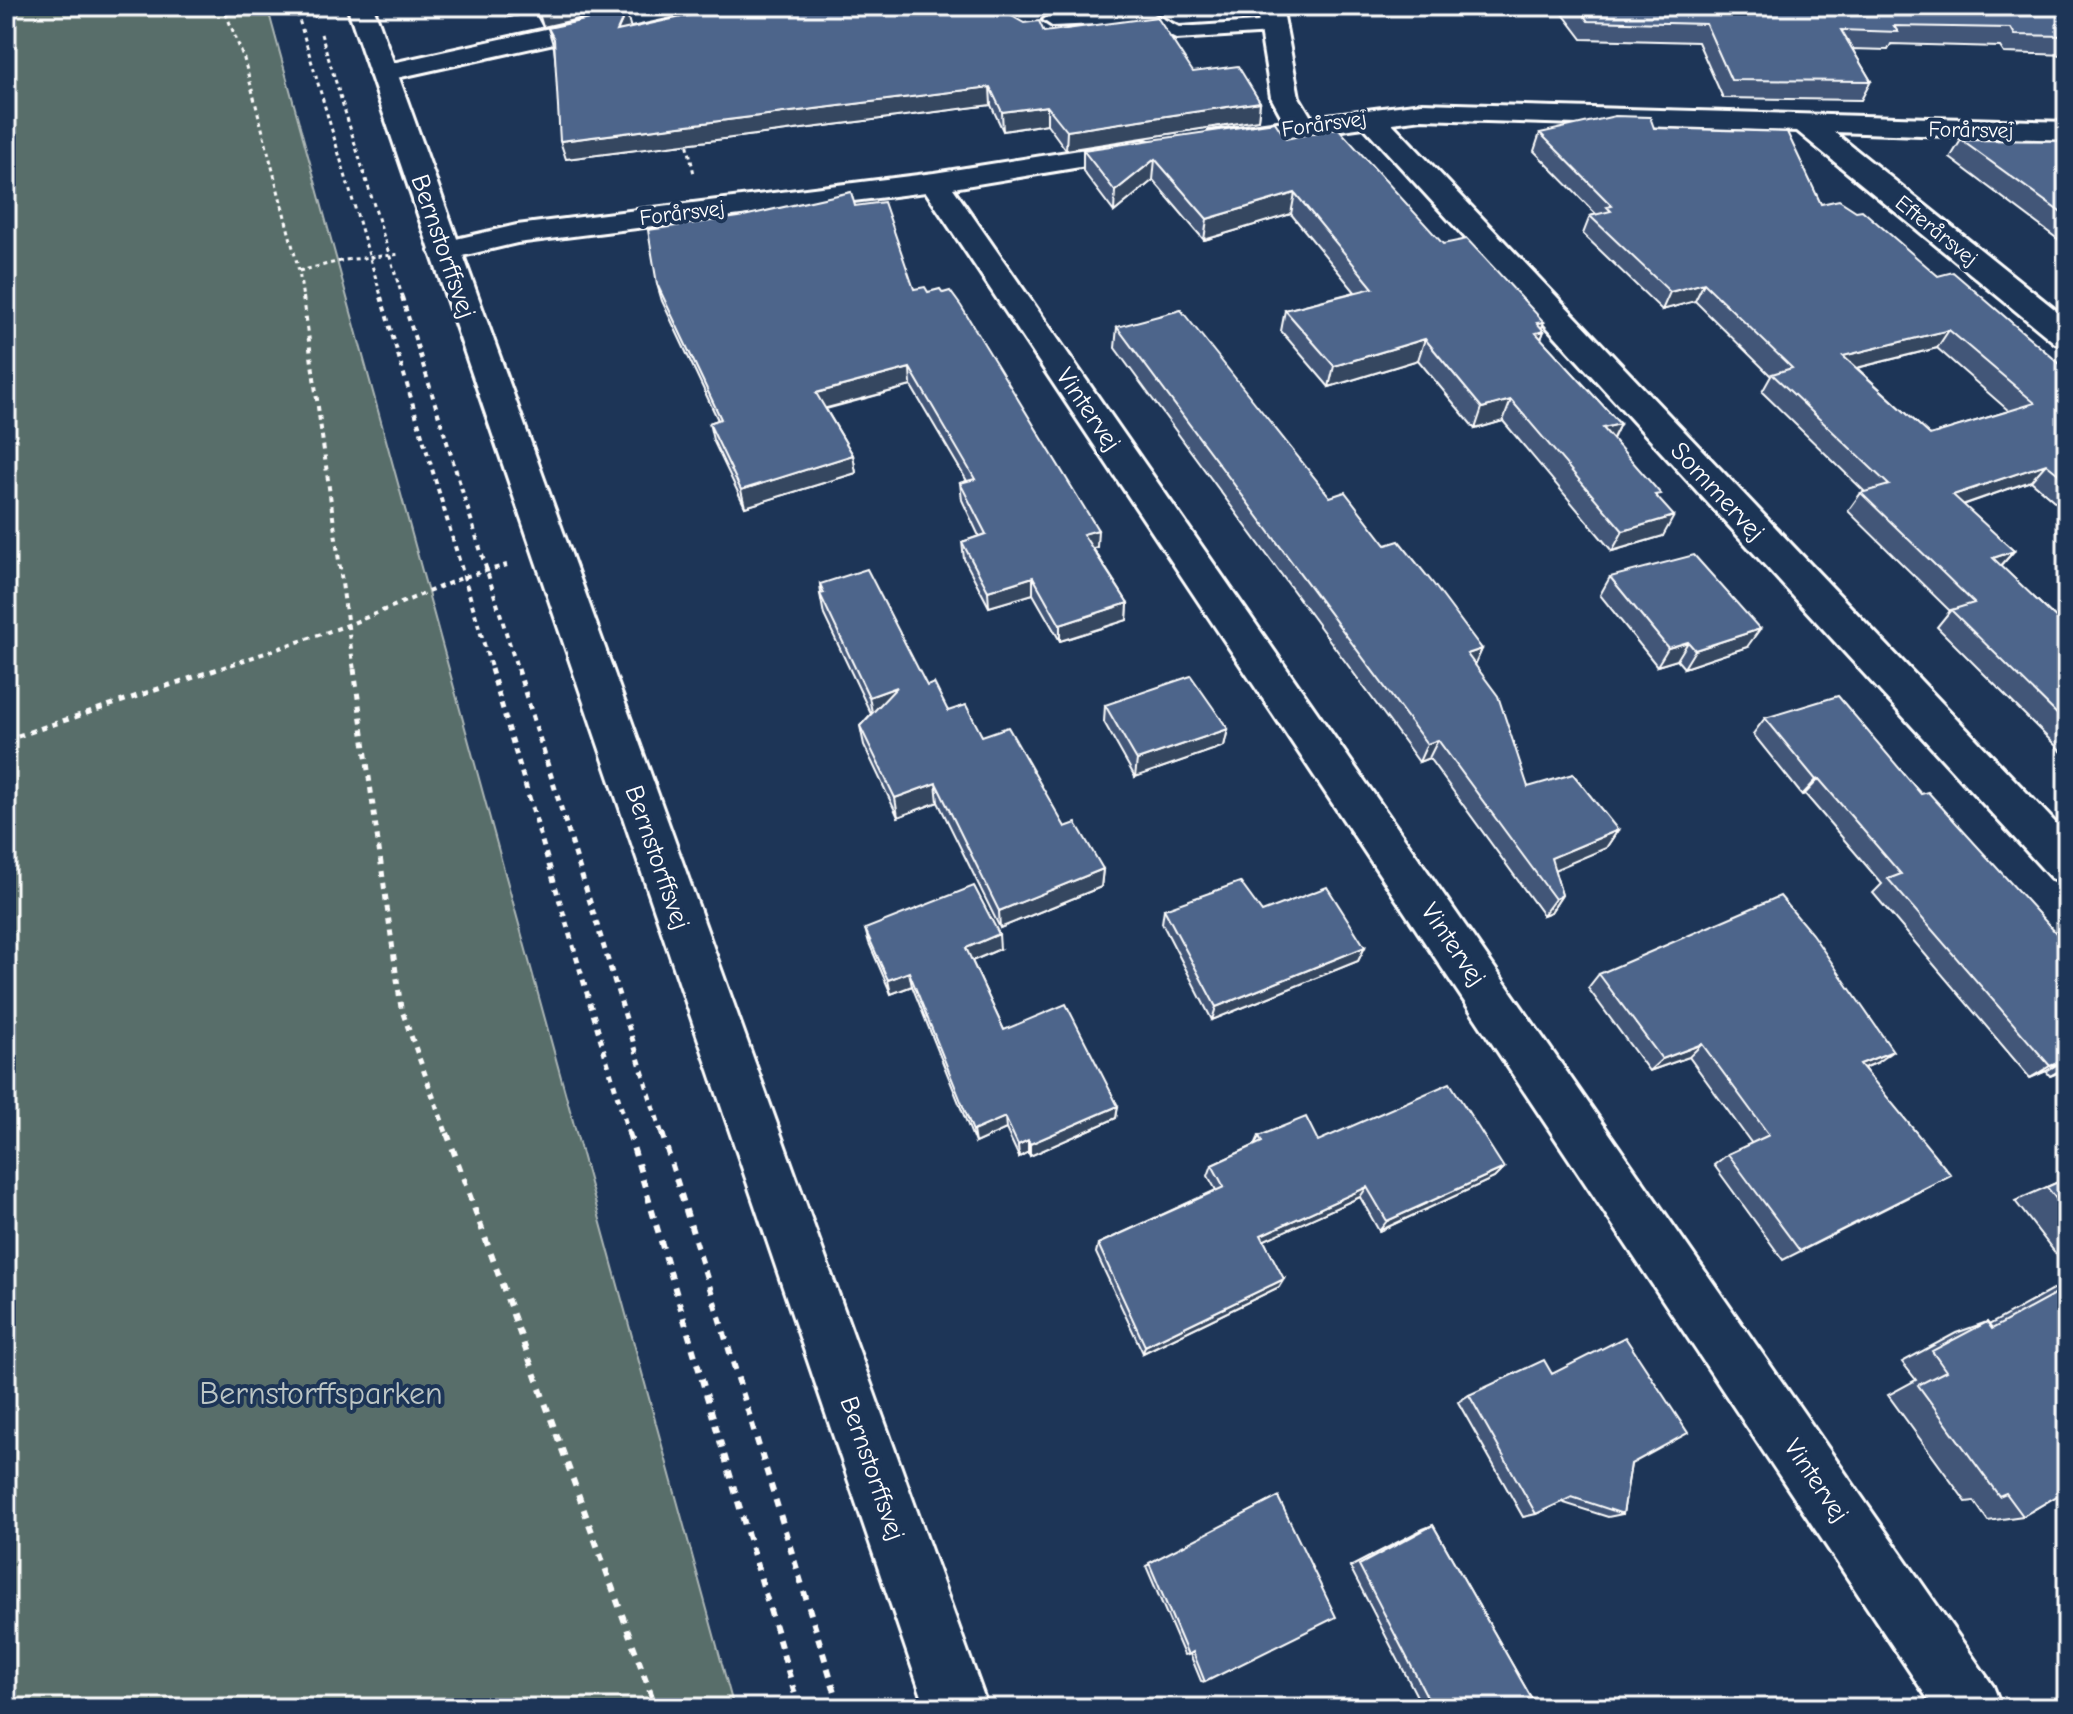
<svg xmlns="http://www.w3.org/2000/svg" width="2073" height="1714" viewBox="0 0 2073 1714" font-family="'Comic Neue',sans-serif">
  <rect width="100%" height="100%" fill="#1d3557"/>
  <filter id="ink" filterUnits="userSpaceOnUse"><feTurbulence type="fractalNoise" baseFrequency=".0125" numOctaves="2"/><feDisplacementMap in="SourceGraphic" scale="16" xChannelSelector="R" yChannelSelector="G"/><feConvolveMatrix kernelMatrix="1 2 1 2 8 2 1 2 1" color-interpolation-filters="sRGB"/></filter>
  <g filter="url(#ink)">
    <path fill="#586e6b" stroke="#acb6b5" stroke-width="2" d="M 6,6 L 267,6 L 734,1708 L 6,1708 Z"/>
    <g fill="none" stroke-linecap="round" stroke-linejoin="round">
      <defs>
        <path id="lane" d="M 1146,10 L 1179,27 L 1273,21 L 1283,27 L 1273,33 L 1176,39 L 1142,22 L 1052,26 L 1043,20 L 1052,14 Z"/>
        <path id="street" d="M 650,6 L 698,6 L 694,11 L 685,14 L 383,81 L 373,79 L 369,73 L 373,67 L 383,65 Z
          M 1256,6 L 1282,6 L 1299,97 L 1311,117 L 1422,103 L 2067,122 L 2067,140 L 1834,132 L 2067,319 L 2067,346 L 2055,343 L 1797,131 L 1422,119 L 1392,123 L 2067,835 L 2067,884 L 2051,878 L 1364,127 L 1219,147 L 1209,144 L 1205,138 L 1209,132 L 1284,121 L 1271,97 Z
          M 1143,140 L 1153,143 L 1157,149 L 1153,155 L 953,188 L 1993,1686 L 2002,1708 L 1934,1708 L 926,192 L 517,243 L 445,260 L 434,258 L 429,251 L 434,244 L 517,225 L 934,173 Z"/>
        <path id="secondary" d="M 347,6 L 373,6 L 988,1708 L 926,1708 Z"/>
      </defs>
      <use href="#lane" stroke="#fff" stroke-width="6"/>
      <use href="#street" stroke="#fff" stroke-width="6"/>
      <use href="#secondary" stroke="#fff" stroke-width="6"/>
      <path stroke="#fff" stroke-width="3" stroke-dasharray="4 4" stroke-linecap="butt" d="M 223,6 L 244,59 L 299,271 L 303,299
        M 295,6 L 382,299
        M 312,6 L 316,20
        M 321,34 L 403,299
        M 686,137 L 694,174
        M 299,271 L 345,260 L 401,254"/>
      <path stroke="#fff" stroke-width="4" stroke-dasharray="5 5" stroke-linecap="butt" d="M 303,297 L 354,671
        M 381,297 L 492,671
        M 402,297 L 518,671
        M 212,671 L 348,625 L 464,577 L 507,565"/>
      <path stroke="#fff" stroke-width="5" stroke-dasharray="6 6" stroke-linecap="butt" d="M 354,669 L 401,1008 L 447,1135
        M 491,669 L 629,1135
        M 518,669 L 662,1135
        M 6,740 L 218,669"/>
      <path stroke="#fff" stroke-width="6" stroke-dasharray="8 8" stroke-linecap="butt" d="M 447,1133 L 656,1708
        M 629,1133 L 799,1708
        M 662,1133 L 840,1708"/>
      <use href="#lane" fill="#1d3557" fill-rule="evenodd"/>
      <use href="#street" fill="#1d3557" fill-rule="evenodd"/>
      <use href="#secondary" fill="#1d3557" fill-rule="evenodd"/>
    </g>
    <path fill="#425778" stroke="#fff" stroke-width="2" fill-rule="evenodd" d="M 503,6 L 636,6 L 543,27 L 535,12 L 508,17 Z
      M 1359,6 L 1424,6 L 1423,8 Z
      M 1557,6 L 2067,6 L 2067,55 L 2004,53 L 2000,47 L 1891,44 L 1888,50 L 1852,49 L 1871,81 L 1861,100 L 1723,98 L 1698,42 L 1582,39 Z
      M 718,9 L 1024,23 L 1044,32 L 1193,72 L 1260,102 L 1258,120 L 1066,150 L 1047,124 L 1003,131 L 991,105 L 566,159 L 554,48 L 548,28 L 626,11 L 630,28 Z
      M 1654,128 L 1821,204 L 1938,276 L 2067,370 L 2067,512 L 2031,481 L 1963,505 L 2014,551 L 2001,566 L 2067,629 L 2067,757 L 1937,627 L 1950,611 L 1848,511 L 1861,493 L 1865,492 L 1762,392 L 1771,376 L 1695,301 L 1662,310 L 1583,234 L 1590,216 L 1596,214 L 1534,151 L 1540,133 ZM 1937,348 L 2009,411 L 1930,435 L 1857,368 Z
      M 1286,139 L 1443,244 L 1541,328 L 1544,331 L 1541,339 L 1620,424 L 1613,439 L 1658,498 L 1663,536 L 1612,551 L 1503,421 L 1475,429 L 1418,360 L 1329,387 L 1281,331 L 1285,310 L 1355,292 L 1291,214 L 1204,240 L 1153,180 L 1114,212 L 1083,171 L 1083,150 Z
      M 1961,140 L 2067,141 L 2067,246 L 1950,158 Z
      M 855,206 L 1097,547 L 1093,548 L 1128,603 L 1127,620 L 1060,641 L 1033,594 L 989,607 L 964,559 L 962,542 L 979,536 L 962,500 L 960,483 L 967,481 L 911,386 L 826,409 L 853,455 L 856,473 L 745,507 L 713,440 L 709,423 L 718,420 L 662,301 L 657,284 Z
      M 1117,327 L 1330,497 L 1386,545 L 1482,649 L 1475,665 L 1528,787 L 1618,830 L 1606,848 L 1554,869 L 1562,895 L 1551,912 L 1543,915 L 1429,758 L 1419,762 L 1115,348 Z
      M 1610,577 L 1747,647 L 1684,668 L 1677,660 L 1657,666 L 1600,595 Z
      M 820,584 L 927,686 L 948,711 L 982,736 L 1103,869 L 1101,887 L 1000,928 L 938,802 L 898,817 L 864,745 L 860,726 L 871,714 L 824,615 L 820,594 L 821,593 Z
      M 1105,705 L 1228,729 L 1224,746 L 1135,777 L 1104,722 Z
      M 1765,718 L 1921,794 L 2067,945 L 2067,1069 L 2050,1076 L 2046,1071 L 2030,1078 L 1873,893 L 1882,884 L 1805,794 L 1802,795 L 1753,734 Z
      M 1164,909 L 1262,912 L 1365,947 L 1358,961 L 1212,1020 L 1162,923 Z
      M 865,929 L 1000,949 L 972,961 L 1004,1030 L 1118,1106 L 1116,1118 L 1030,1156 L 1028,1152 L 1019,1157 L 1006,1129 L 975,1143 L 912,986 L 891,994 L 869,943 Z
      M 1599,974 L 1876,1063 L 1864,1068 L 1932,1185 L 1783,1260 L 1714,1165 L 1728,1154 L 1752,1144 L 1689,1057 L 1649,1071 L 1588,988 Z
      M 1259,1136 L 1318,1141 L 1504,1168 L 1494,1178 L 1379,1231 L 1360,1197 L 1264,1240 L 1279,1287 L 1143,1353 L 1096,1253 L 1098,1244 L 1216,1190 L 1208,1176 L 1212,1165 L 1255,1145 Z
      M 2067,1178 L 2067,1268 L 2015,1201 Z
      M 2067,1282 L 2067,1490 L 2023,1516 L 1988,1521 L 1974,1501 L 1966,1502 L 1888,1395 L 1916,1380 L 1902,1362 L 1956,1333 L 1987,1322 L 1989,1325 Z
      M 1552,1374 L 1631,1464 L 1623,1514 L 1608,1517 L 1561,1502 L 1536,1514 L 1523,1517 L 1458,1402 L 1469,1395 Z
      M 1278,1497 L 1205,1682 L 1201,1681 L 1190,1654 L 1184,1655 L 1146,1566 Z
      M 1433,1525 L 1537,1708 L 1423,1708 L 1350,1567 L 1423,1529 Z"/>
    <path fill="#364761" stroke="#fff" stroke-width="2" d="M 505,6 L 534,6 L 535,12 L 508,17 Z
      M 554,6 L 636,6 L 543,27 L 538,10 Z
      M 626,11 L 631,29 L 617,31 Z
      M 990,87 L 991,105 L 566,159 L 560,141 Z
      M 1260,102 L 1258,120 L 1066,150 L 1067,131 Z
      M 1047,106 L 1047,124 L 1003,131 L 1002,112 Z
      M 1155,159 L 1153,180 L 1114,212 L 1115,191 Z
      M 1295,193 L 1291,214 L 1204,240 L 1207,219 Z
      M 1704,283 L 1695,301 L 1662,310 L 1670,292 Z
      M 1544,322 L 1540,332 L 1544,331 L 1536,352 L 1528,354 L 1537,323 Z
      M 1949,330 L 1937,348 L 1832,374 L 1843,356 Z
      M 1425,339 L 1418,360 L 1329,387 L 1334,366 Z
      M 910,368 L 911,386 L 819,410 L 816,393 Z
      M 1511,400 L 1503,421 L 1475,429 L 1482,408 Z
      M 1620,424 L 1610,444 L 1603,428 Z
      M 853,455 L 856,473 L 745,507 L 741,490 Z
      M 2046,464 L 2031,481 L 1939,513 L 1953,495 Z
      M 1674,516 L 1663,536 L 1612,551 L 1623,531 Z
      M 1098,530 L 1097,547 L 1083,551 L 1083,534 Z
      M 2014,551 L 1998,569 L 1993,558 Z
      M 1033,577 L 1033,594 L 989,607 L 988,591 Z
      M 1128,603 L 1127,620 L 1060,641 L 1060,625 Z
      M 1760,629 L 1747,647 L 1684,668 L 1695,650 Z
      M 1688,642 L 1677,660 L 1657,666 L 1668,648 Z
      M 1482,649 L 1473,669 L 1467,654 Z
      M 897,687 L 873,717 L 869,697 Z
      M 1228,729 L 1224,746 L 1135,777 L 1137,760 Z
      M 1438,740 L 1429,758 L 1419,762 L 1427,744 Z
      M 1819,779 L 1805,794 L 1802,795 L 1816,780 Z
      M 936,783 L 938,802 L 898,817 L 895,798 Z
      M 1618,830 L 1606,848 L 1540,876 L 1551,858 Z
      M 1103,869 L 1101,887 L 1000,928 L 999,911 Z
      M 1562,895 L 1551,912 L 1543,915 L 1555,899 Z
      M 999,934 L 1000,949 L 967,963 L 966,948 Z
      M 1365,947 L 1358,961 L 1212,1020 L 1216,1007 Z
      M 909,972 L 912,986 L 891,994 L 888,980 Z
      M 1702,1044 L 1689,1057 L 1649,1071 L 1662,1059 Z
      M 1893,1051 L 1876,1063 L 1844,1076 L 1860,1064 Z
      M 2067,1059 L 2046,1071 L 2030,1078 L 2050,1066 Z
      M 2067,1066 L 2067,1069 L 2050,1076 Z
      M 1118,1106 L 1116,1118 L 1030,1156 L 1030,1144 Z
      M 1005,1117 L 1006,1129 L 975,1143 L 973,1131 Z
      M 1028,1140 L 1028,1152 L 1019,1157 L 1018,1145 Z
      M 1504,1168 L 1494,1178 L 1379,1231 L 1387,1221 Z
      M 1367,1187 L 1360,1197 L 1256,1244 L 1261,1235 Z
      M 1284,1279 L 1279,1287 L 1143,1353 L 1145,1346 Z"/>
    <path fill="#4d658b" stroke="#fff" stroke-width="2" fill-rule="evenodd" d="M 536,6 L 554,6 L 538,10 Z
      M 724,6 L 994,6 L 1024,23 L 1039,21 L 1044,32 L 1157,17 L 1193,72 L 1238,66 L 1260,102 L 1067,131 L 1047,106 L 1002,112 L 990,87 L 560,141 L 554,39 L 548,28 L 626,11 L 617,31 L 718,9 Z
      M 1577,6 L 2067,6 L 2067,36 L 2015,35 L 2011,28 L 1894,26 L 1898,32 L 1841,30 L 1871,81 L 1731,80 L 1706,24 L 1588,21 Z
      M 1615,116 L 1650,117 L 1654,128 L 1787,132 L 1821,204 L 1839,200 L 1856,211 L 1862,210 L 1938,276 L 1953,272 L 2067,370 L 2067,413 L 2063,414 L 2067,418 L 2067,481 L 2046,464 L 1953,495 L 2014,551 L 1993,558 L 2067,629 L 2067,724 L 1951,610 L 1974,603 L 1861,493 L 1889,485 L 1772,374 L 1792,368 L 1704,283 L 1670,292 L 1590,216 L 1611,211 L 1607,207 L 1612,206 L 1540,133 ZM 1949,330 L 2035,403 L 1930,435 L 1843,356 Z
      M 1275,122 L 1286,139 L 1338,128 L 1443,244 L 1467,239 L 1544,322 L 1537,323 L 1544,331 L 1536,333 L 1620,424 L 1603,428 L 1661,494 L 1655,495 L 1674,516 L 1623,531 L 1511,400 L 1482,408 L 1425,339 L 1334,366 L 1285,310 L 1373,288 L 1295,193 L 1207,219 L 1155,159 L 1115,191 L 1083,150 Z
      M 1961,140 L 2067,141 L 2067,217 Z
      M 851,192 L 855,206 L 884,202 L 914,289 L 925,287 L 928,292 L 940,289 L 943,293 L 950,291 L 961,306 L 1098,530 L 1083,534 L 1128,603 L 1060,625 L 1033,577 L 988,591 L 962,542 L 986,534 L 960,483 L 975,479 L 910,368 L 816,393 L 853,455 L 741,490 L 709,423 L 721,419 L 657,284 L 648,230 L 739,217 Z
      M 1181,310 L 1330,497 L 1345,492 L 1386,545 L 1399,541 L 1432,582 L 1482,649 L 1467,654 L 1498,696 L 1528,787 L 1573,774 L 1618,830 L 1551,858 L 1562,895 L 1555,899 L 1438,740 L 1427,744 L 1117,327 Z
      M 1694,555 L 1760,629 L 1695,650 L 1688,642 L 1668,648 L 1610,577 Z
      M 867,569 L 927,686 L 934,683 L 948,711 L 966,705 L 982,736 L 1008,727 L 1065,827 L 1076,823 L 1103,869 L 999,911 L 936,783 L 895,798 L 860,726 L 897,687 L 869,697 L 820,594 L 824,593 L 820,584 Z
      M 1191,676 L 1228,729 L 1137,760 L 1105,705 Z
      M 1838,696 L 1921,794 L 1928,792 L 2067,945 L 2067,1059 L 2050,1066 L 1888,879 L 1901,874 L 1819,779 L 1816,780 L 1765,718 Z
      M 1240,882 L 1262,912 L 1327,887 L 1365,947 L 1216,1007 L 1164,909 Z
      M 974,886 L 999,934 L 966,948 L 1004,1030 L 1066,1004 L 1118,1106 L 1030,1144 L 1028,1140 L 1018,1145 L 1005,1117 L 973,1131 L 909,972 L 888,980 L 865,929 Z
      M 1780,896 L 1812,934 L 1893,1051 L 1860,1064 L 1951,1175 L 1800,1251 L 1728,1154 L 1769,1135 L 1702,1044 L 1662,1059 L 1599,974 Z
      M 1450,1083 L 1504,1168 L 1387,1221 L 1367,1187 L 1261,1235 L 1284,1279 L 1145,1346 L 1098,1244 L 1224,1187 L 1212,1165 L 1262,1142 L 1259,1136 L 1306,1117 L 1318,1141 Z
      M 2067,1178 L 2067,1213 L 2047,1187 Z
      M 2067,1288 L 2067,1490 L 2023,1516 L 2006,1493 L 1999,1496 L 1918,1385 L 1946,1371 L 1932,1351 L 1987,1322 L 1992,1329 Z
      M 1625,1337 L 1688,1433 L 1631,1464 L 1623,1514 L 1572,1497 L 1536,1514 L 1469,1395 L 1544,1360 L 1552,1374 Z
      M 1278,1497 L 1336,1617 L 1205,1682 L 1193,1652 L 1188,1655 L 1149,1563 Z
      M 1433,1525 L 1537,1708 L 1433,1708 L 1359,1565 Z"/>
  </g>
  <g text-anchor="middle" stroke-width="8" stroke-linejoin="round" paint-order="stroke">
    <g font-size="22" fill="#fff" stroke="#1d3557">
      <text transform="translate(1324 123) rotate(-8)" y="8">Forårsvej</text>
      <text transform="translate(1971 129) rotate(1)" y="8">Forårsvej</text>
      <text transform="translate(682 212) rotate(-7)" y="8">Forårsvej</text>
      <text transform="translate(1937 230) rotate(39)" y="8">Efterårsvej</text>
    </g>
    <g font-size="26" fill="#fff" stroke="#1d3557">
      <text transform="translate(444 246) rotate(71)" y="9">Bernstorffsvej</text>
      <text transform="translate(1089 409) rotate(56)" y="9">Vintervej</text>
      <text transform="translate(1718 491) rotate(47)" y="9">Sommervej</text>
      <text transform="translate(658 857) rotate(71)" y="9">Bernstorffsvej</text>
      <text transform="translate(1454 944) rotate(56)" y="9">Vintervej</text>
      <text transform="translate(873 1468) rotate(71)" y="9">Bernstorffsvej</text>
      <text transform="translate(1817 1480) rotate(56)" y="9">Vintervej</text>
    </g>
    <g font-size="32" fill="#bcc5c4" stroke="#1d3557">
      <text x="321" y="1404">Bernstorffsparken</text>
    </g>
  </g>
  <rect width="2073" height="1714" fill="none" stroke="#1d3557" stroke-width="32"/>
  <rect x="16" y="16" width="2041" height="1682" fill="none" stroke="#fff" stroke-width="3" filter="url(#ink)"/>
</svg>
